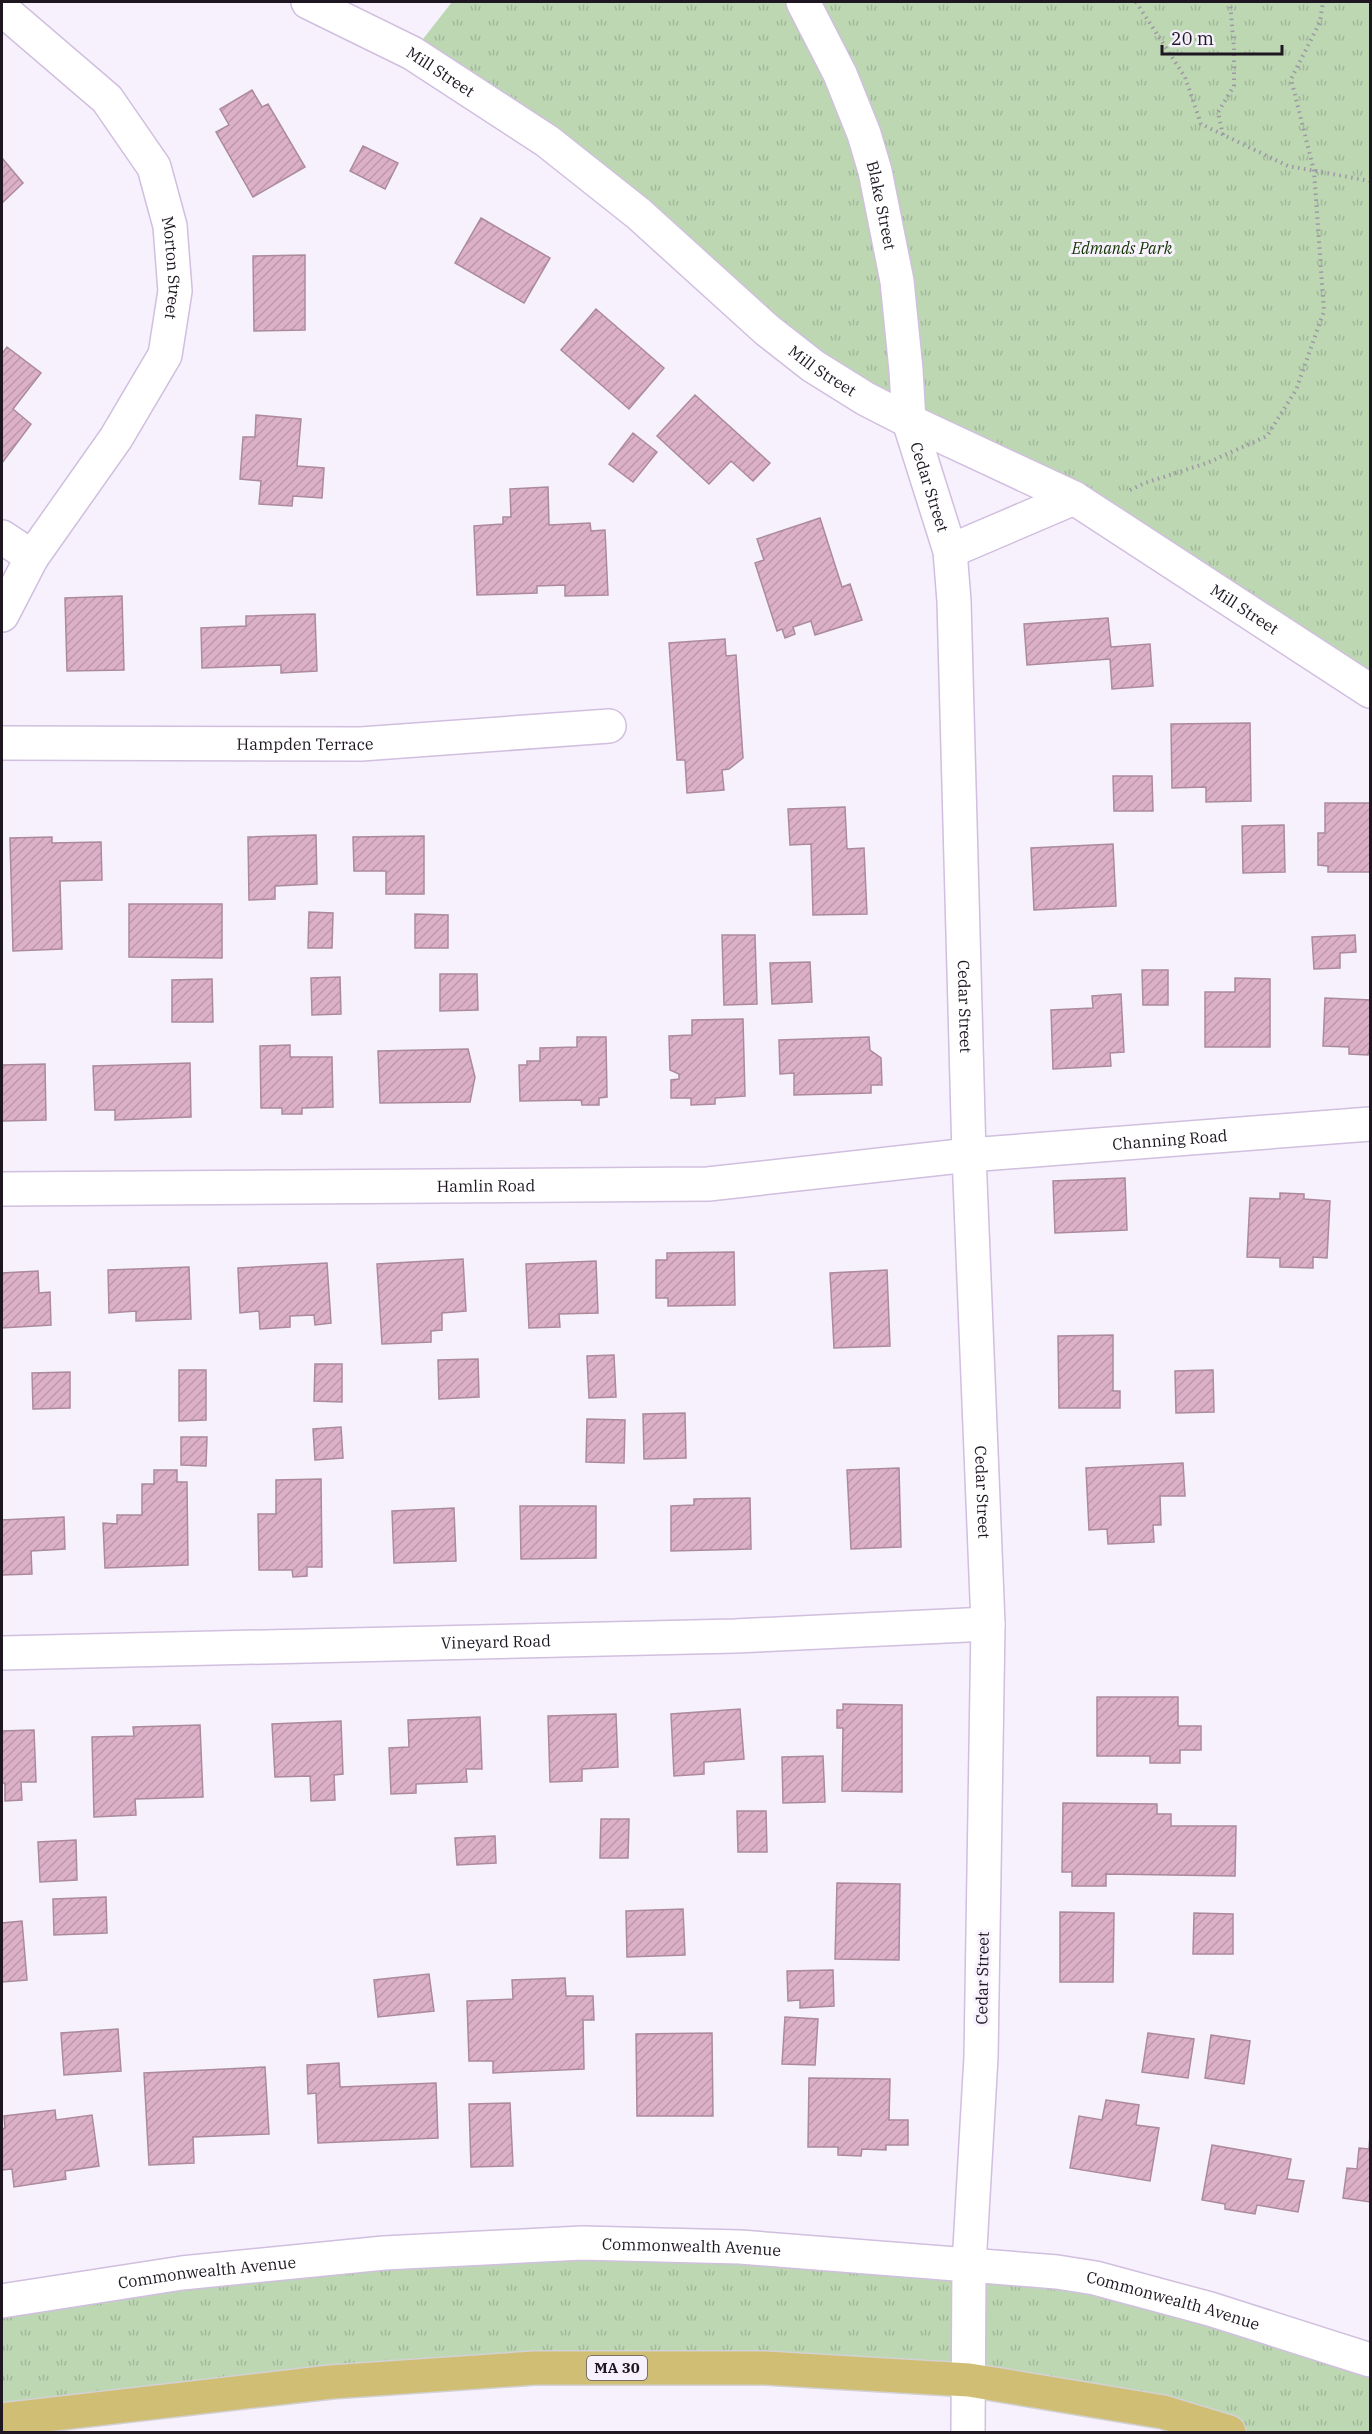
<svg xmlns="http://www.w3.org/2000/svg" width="1372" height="2434" viewBox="0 0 1372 2434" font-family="'IBM Plex Serif',serif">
  <defs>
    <pattern id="grass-tufts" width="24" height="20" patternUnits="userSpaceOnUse" patternTransform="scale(1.5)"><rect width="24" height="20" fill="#bdd7b3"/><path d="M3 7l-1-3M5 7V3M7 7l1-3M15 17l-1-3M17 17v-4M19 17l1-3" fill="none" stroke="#a2b89a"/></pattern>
    <pattern id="building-hatch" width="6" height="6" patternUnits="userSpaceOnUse" patternTransform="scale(1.5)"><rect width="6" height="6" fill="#ddb0c9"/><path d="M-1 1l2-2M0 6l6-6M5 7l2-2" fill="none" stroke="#bd97ac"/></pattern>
  </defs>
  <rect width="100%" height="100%" fill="#f7f0fd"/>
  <path fill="url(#grass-tufts)" d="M 452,2 L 1370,2 L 1370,691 L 909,421 L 412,53 Z
    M 384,2253 L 969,2265 L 1370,2360 L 1370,2432 L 1229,2432 L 765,2368 L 2,2420 L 2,2301 Z"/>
  <path fill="url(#building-hatch)" stroke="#ab8a9c" stroke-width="1.5" d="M 252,90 L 262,107 L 268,104 L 305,167 L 253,197 L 216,132 L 229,125 L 220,109 Z
    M 363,146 L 398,163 L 385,189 L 350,171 Z
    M 2,158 L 23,183 L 2,203 Z
    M 481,218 L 550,258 L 524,303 L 455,263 Z
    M 305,255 L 305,330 L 254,331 L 253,256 Z
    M 596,309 L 664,368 L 629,409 L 561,350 Z
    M 7,347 L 41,373 L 13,409 L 31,424 L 2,463 L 2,354 Z
    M 695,395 L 770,463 L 753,481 L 731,461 L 709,484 L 657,436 Z
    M 256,415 L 301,419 L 297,466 L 324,468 L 322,498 L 293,496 L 292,506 L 259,504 L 261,481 L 240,479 L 243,437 L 255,437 Z
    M 633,433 L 657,452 L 633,482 L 609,464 Z
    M 548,487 L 549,525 L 590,523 L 591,531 L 605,530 L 608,595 L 565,596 L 565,585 L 537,586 L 537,593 L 477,595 L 474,526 L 503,524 L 503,517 L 511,517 L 510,489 Z
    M 820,518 L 842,587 L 850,584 L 862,620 L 815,635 L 811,621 L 793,627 L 795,634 L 785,638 L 782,629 L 777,631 L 755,563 L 764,560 L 757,539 Z
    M 122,596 L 124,670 L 67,671 L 65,598 Z
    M 315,614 L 317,671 L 281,673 L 281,665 L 202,668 L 201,628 L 246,626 L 246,616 Z
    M 1108,618 L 1111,647 L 1150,644 L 1153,686 L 1112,689 L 1110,659 L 1027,665 L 1024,624 Z
    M 725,639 L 726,656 L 736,655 L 743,758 L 729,769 L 722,770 L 724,790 L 687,793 L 685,760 L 677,760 L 669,643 Z
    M 1250,723 L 1251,801 L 1206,802 L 1206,787 L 1172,788 L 1171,724 Z
    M 1113,776 L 1152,776 L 1153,811 L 1114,811 Z
    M 1325,803 L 1370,803 L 1370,872 L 1328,872 L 1328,866 L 1318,865 L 1318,833 L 1325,833 Z
    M 845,807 L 847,849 L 864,848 L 867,914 L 813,915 L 811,844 L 790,845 L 788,809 Z
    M 1284,825 L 1285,872 L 1243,873 L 1242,826 Z
    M 316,835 L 317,884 L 275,886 L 275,899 L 249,900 L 248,837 Z
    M 424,836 L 424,894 L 386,894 L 386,871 L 354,871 L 353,837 Z
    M 52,837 L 52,843 L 101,842 L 102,880 L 60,881 L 62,949 L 13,951 L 10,838 Z
    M 1113,844 L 1116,906 L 1034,910 L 1031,848 Z
    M 129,904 L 222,904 L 222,958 L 129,957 Z
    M 309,912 L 333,913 L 332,948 L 308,948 Z
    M 415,914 L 448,915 L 448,948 L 415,948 Z
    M 722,935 L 755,935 L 757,1004 L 724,1005 Z
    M 1355,935 L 1356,952 L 1340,953 L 1340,968 L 1314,969 L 1312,937 Z
    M 810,962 L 812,1002 L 772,1004 L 770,963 Z
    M 1142,970 L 1168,970 L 1168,1005 L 1143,1005 Z
    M 440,974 L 477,974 L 478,1010 L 440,1011 Z
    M 340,977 L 341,1014 L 312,1015 L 311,978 Z
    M 1235,978 L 1270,979 L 1270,1047 L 1205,1047 L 1205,992 L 1235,992 Z
    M 212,979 L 213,1022 L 172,1022 L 172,980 Z
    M 1121,994 L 1124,1052 L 1110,1053 L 1111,1066 L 1053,1069 L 1051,1010 L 1093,1008 L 1092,996 Z
    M 1325,998 L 1370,1000 L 1370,1046 L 1368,1055 L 1349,1054 L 1349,1047 L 1323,1046 Z
    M 743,1019 L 745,1096 L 715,1098 L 715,1104 L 691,1105 L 691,1098 L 671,1098 L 671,1080 L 679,1079 L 679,1074 L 670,1070 L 669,1036 L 692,1035 L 692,1020 Z
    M 577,1037 L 606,1037 L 607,1097 L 599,1098 L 599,1105 L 582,1105 L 581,1100 L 520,1101 L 519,1065 L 527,1065 L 527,1061 L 540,1061 L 540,1048 L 577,1047 Z
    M 869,1037 L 870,1050 L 881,1058 L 882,1085 L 871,1085 L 871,1093 L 794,1095 L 794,1073 L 780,1074 L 779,1040 Z
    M 290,1045 L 290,1057 L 332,1057 L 333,1107 L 302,1108 L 302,1114 L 282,1114 L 282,1108 L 261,1108 L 260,1046 Z
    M 468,1049 L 475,1077 L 470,1102 L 380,1103 L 378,1051 Z
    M 190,1063 L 191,1117 L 115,1120 L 115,1110 L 95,1110 L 93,1066 Z
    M 45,1064 L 46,1120 L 2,1121 L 2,1065 Z
    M 1125,1178 L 1127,1230 L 1055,1233 L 1053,1181 Z
    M 1280,1193 L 1304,1194 L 1304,1199 L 1330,1201 L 1327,1258 L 1313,1257 L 1313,1268 L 1280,1267 L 1280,1258 L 1247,1257 L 1250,1198 L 1280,1199 Z
    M 734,1252 L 735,1305 L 668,1306 L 668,1298 L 656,1298 L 656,1260 L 667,1260 L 667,1253 Z
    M 463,1259 L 466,1311 L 442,1313 L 442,1330 L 431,1331 L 431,1342 L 382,1344 L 377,1264 Z
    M 596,1261 L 598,1313 L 559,1314 L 560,1327 L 529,1328 L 526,1264 Z
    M 327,1263 L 331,1323 L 315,1325 L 314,1315 L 290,1316 L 290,1327 L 260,1329 L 259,1311 L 240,1313 L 238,1268 Z
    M 189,1267 L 191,1319 L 136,1321 L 136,1311 L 109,1313 L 108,1270 Z
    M 887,1270 L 890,1346 L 834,1348 L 830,1273 Z
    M 38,1271 L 39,1293 L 50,1292 L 51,1325 L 2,1328 L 2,1273 Z
    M 1113,1335 L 1113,1391 L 1120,1391 L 1120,1408 L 1059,1408 L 1058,1336 Z
    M 614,1355 L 616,1397 L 589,1398 L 587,1356 Z
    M 478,1359 L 479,1397 L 439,1399 L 438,1360 Z
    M 315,1364 L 342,1364 L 342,1402 L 314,1401 Z
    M 179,1370 L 206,1370 L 206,1420 L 179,1421 Z
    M 1213,1370 L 1214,1412 L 1176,1413 L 1175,1371 Z
    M 70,1372 L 70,1408 L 33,1409 L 32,1373 Z
    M 685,1413 L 686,1458 L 644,1459 L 643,1414 Z
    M 587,1419 L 625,1420 L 624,1463 L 586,1462 Z
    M 341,1427 L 343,1458 L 315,1460 L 313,1429 Z
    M 181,1437 L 207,1437 L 206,1466 L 181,1465 Z
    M 1183,1463 L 1185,1496 L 1160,1496 L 1161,1525 L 1153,1525 L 1154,1542 L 1108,1544 L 1107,1529 L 1089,1530 L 1086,1468 Z
    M 899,1468 L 901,1547 L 851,1549 L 847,1470 Z
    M 154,1470 L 177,1470 L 177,1482 L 187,1482 L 188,1565 L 105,1568 L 103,1523 L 117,1524 L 117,1515 L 142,1515 L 142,1484 L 154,1484 Z
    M 321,1479 L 322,1567 L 307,1567 L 307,1576 L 293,1577 L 292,1570 L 259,1570 L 258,1514 L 276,1514 L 276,1480 Z
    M 750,1498 L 751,1549 L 671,1551 L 671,1506 L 694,1505 L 694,1499 Z
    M 520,1506 L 596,1506 L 596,1558 L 521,1559 Z
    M 454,1508 L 456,1561 L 394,1563 L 392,1511 Z
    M 64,1517 L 65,1549 L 31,1551 L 32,1574 L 2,1575 L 2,1520 Z
    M 1097,1697 L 1178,1697 L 1178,1726 L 1201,1726 L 1201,1750 L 1180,1750 L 1180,1763 L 1150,1763 L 1150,1756 L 1097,1756 Z
    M 843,1704 L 902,1705 L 902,1792 L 842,1791 L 843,1728 L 837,1728 L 837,1710 L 843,1710 Z
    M 740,1709 L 744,1759 L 704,1762 L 704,1774 L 674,1776 L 671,1714 Z
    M 616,1714 L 618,1767 L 582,1769 L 582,1781 L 550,1782 L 548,1716 Z
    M 480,1717 L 482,1769 L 466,1769 L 467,1782 L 416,1784 L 416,1793 L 391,1794 L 389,1748 L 409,1747 L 408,1720 Z
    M 341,1721 L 343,1774 L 334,1775 L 335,1800 L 311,1801 L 310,1776 L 275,1777 L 272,1724 Z
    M 200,1725 L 203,1797 L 135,1799 L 136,1815 L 94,1817 L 92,1737 L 134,1736 L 133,1727 Z
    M 34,1730 L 36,1782 L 21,1782 L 22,1800 L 5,1801 L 5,1783 L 2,1783 L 2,1731 Z
    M 823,1756 L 825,1802 L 783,1803 L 782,1757 Z
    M 1063,1803 L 1157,1804 L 1157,1814 L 1171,1814 L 1171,1826 L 1236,1826 L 1235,1876 L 1106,1874 L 1106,1886 L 1072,1886 L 1072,1872 L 1062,1872 Z
    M 737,1811 L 766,1811 L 767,1852 L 738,1852 Z
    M 601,1819 L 629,1819 L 628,1858 L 600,1858 Z
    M 495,1836 L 496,1863 L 457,1865 L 455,1838 Z
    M 76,1840 L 77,1880 L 40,1882 L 38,1842 Z
    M 837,1883 L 900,1884 L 899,1960 L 835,1959 Z
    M 106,1897 L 107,1933 L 54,1935 L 53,1899 Z
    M 683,1909 L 685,1955 L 627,1957 L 626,1911 Z
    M 1060,1912 L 1114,1913 L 1113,1982 L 1060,1982 Z
    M 1194,1913 L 1233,1914 L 1233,1954 L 1193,1954 Z
    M 22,1921 L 27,1980 L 2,1982 L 2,1923 Z
    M 833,1970 L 834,2006 L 800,2008 L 800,2000 L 788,2001 L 787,1971 Z
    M 429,1974 L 434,2011 L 378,2017 L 374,1980 Z
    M 565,1978 L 566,1996 L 593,1996 L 594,2020 L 583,2020 L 584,2069 L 493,2073 L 493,2061 L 469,2061 L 467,2001 L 513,1999 L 512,1980 Z
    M 785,2017 L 818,2019 L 815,2065 L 782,2064 Z
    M 118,2029 L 121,2071 L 64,2075 L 61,2033 Z
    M 712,2033 L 713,2116 L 637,2116 L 636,2034 Z
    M 1148,2033 L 1194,2039 L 1188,2078 L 1142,2072 Z
    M 1211,2035 L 1250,2041 L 1244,2084 L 1205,2078 Z
    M 339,2063 L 340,2087 L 436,2083 L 438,2138 L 318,2143 L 316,2093 L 308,2094 L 307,2065 Z
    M 265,2067 L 269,2134 L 193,2137 L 194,2163 L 149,2165 L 144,2073 Z
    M 809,2078 L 890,2079 L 889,2120 L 908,2120 L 908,2145 L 886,2145 L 886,2150 L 862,2149 L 861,2156 L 838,2155 L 838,2147 L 808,2147 Z
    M 1106,2100 L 1139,2105 L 1136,2125 L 1159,2128 L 1150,2181 L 1070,2168 L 1079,2116 L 1102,2120 Z
    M 510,2103 L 513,2166 L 471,2167 L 469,2104 Z
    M 55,2110 L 56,2120 L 92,2115 L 99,2166 L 65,2171 L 66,2179 L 14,2187 L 12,2169 L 2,2170 L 2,2129 L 5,2128 L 4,2116 Z
    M 1370,2135 L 1370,2202 L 1343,2198 L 1347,2168 L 1357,2169 L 1359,2148 L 1369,2149 Z
    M 1212,2145 L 1291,2159 L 1287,2179 L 1304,2181 L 1298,2212 L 1257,2205 L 1255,2214 L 1225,2209 L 1225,2204 L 1202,2200 Z"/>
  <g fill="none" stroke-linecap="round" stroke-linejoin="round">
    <defs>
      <g id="minor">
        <path id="s1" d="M 803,2 L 840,74 L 864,134 L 875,171 L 897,281 L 906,370 L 909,421 L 950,551 L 954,601 L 969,1155 L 988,1624 L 981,2057 L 969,2265 L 968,2432"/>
        <path id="s2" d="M 2,9 L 107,99 L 154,167 L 170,226 L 175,291 L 165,355 L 116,438 L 32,557 L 2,615"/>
        <path d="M 2,537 L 32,557"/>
        <path d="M 950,551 L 1074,498"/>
        <path id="s3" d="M 2,743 L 361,744 L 609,726"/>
        <path id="s4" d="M 2,1189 L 708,1184 L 969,1155 L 1370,1124"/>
        <path id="s5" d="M 2,1653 L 735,1636 L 988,1624"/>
        <path id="s6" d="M 2,2301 L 182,2273 L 384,2253 L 582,2243 L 740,2247 L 1057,2272 L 1095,2278 L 1210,2309 L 1370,2360"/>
      </g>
      <g id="tertiary">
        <path id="s7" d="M 308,2 L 412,53 L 547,141 L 639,214 L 767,330 L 813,366 L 866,399 L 909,421 L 1074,498 L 1370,691"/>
      </g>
      <path id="primary" d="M 2,2420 L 331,2382 L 535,2368 L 765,2368 L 969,2380 L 1163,2412 L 1229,2432"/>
    </defs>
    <use href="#minor" stroke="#d0bfde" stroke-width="36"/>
    <use href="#tertiary" stroke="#d0bfde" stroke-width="36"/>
    <use href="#primary" stroke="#d2d1d3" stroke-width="36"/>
    <path stroke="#9e97a4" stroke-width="4" stroke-dasharray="1.5 4.5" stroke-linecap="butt" d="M 1136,2 L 1185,77 L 1201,124 L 1288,166 L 1370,181
      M 1223,135 L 1218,112 L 1234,86 L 1234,49 L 1230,2
      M 1130,490 L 1145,483 L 1207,463 L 1267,436 L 1296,390 L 1324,311 L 1314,171 L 1291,79 L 1320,22 L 1323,2"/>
    <use href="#minor" stroke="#fff" stroke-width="33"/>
    <use href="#tertiary" stroke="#fff" stroke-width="33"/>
    <use href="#primary" stroke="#d0be74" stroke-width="33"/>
  </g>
  <g text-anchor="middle" stroke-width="6" stroke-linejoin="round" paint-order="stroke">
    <rect fill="#f7f0fd" stroke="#5f5864" stroke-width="1.5" x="587" y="2356" width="60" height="24" rx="4.5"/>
    <g font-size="15" font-weight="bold" fill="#1e1722">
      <text x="617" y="2373">MA 30</text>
    </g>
    <g font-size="16" fill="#1e1722" stroke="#f7f0fd">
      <text dy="6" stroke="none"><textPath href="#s7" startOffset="150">Mill Street</textPath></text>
      <text dy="6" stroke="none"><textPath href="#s1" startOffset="219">Blake Street</textPath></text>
      <text dy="6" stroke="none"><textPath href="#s2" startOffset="324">Morton Street</textPath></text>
      <text dy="6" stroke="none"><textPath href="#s7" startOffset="636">Mill Street</textPath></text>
      <text dy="6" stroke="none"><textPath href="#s1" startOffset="506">Cedar Street</textPath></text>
      <text dy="6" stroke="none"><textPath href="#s7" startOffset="1122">Mill Street</textPath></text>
      <text dy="6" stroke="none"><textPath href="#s3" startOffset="303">Hampden Terrace</textPath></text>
      <text dy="6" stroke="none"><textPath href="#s1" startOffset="1029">Cedar Street</textPath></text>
      <text dy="6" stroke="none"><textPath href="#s4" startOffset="1170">Channing Road</textPath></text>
      <text dy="6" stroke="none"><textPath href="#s4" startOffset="484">Hamlin Road</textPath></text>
      <text dy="6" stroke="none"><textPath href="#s1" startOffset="1515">Cedar Street</textPath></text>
      <text dy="6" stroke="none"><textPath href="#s5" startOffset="494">Vineyard Road</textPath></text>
      <text transform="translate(982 1978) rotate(-89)" y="6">Cedar Street</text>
      <text dy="6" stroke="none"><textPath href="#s6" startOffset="693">Commonwealth Avenue</textPath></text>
      <text dy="6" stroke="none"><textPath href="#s6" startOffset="207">Commonwealth Avenue</textPath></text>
      <text dy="6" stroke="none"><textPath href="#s6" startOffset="1179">Commonwealth Avenue</textPath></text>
    </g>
    <g font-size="16" font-style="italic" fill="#123600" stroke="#f7f0fd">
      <text x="1122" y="254">Edmands Park</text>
    </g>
  </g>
  <rect width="1372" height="2434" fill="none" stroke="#1e1722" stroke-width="6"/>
  <path d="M1162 45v9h120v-9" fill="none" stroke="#1e1722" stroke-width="3"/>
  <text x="1171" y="45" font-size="18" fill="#1e1722" stroke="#f7f0fd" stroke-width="4.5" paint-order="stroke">20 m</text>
</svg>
